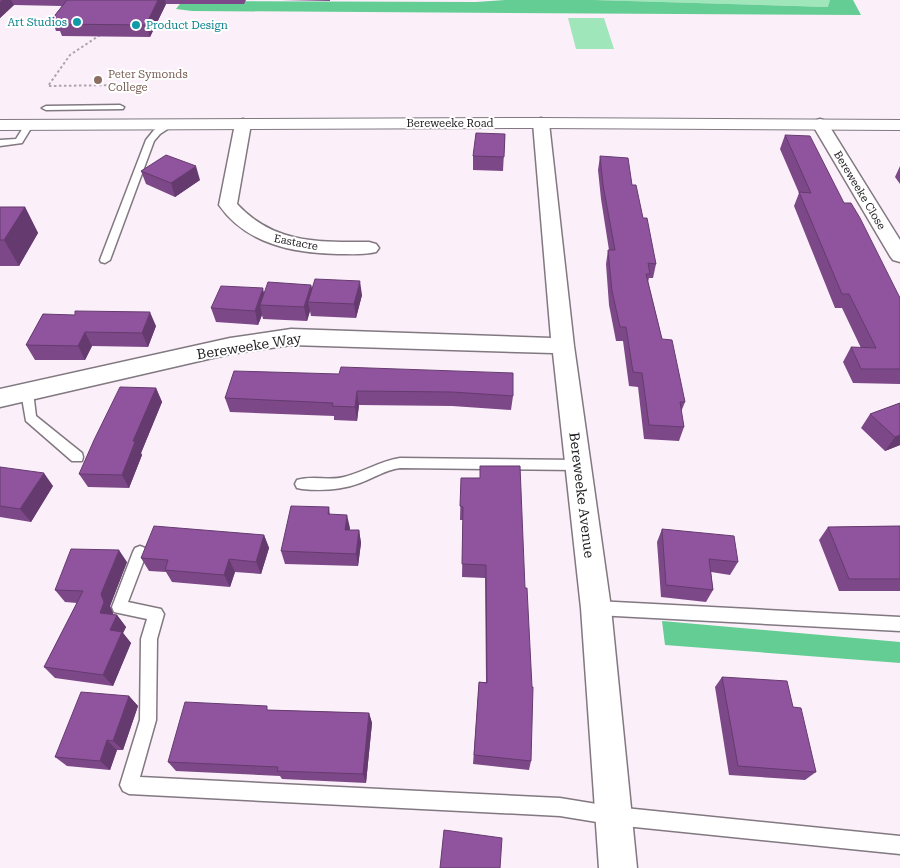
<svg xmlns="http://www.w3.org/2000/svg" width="900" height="868" viewBox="0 0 900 868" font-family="'Roboto Serif',serif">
  <rect width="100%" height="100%" fill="#fbf0fa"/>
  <path fill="#9fe6ba" d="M 594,0 L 830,0 L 829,7 Z
    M 568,18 L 604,18 L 614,49 L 576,49 Z"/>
  <path fill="#64cd93" d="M 505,0 L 594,0 L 828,7 L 830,0 L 853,0 L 861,15 L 192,11 L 176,9 L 182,1 L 476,2 Z
    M 662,621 L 900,642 L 900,663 L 665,645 Z"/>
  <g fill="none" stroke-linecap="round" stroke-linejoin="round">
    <defs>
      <path id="service" d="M 120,105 L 124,107 L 123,109 L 46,110 L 42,108 L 46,106 Z
        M 168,122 L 175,124 L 160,134 L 154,141 L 110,260 L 105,263 L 101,262 L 100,260 L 146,140 L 154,130 Z
        M 26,123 L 33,125 L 22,143 L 0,146 L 0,140 L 16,139 Z
        M 27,388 L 33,392 L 36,416 L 82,453 L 83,457 L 82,461 L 72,461 L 26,421 L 21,392 Z
        M 400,458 L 578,460 L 583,461 L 584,465 L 583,469 L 578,470 L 400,468 C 385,470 374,478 360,483 C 341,490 322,491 302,489 L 297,488 L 295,484 L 297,480 C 312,475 329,481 344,477 C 364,472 380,461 400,458 Z
        M 140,546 L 145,548 L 147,552 L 128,602 L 161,609 L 164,614 L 157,639 L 156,720 L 140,777 L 560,798 L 615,807 L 900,836 L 900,854 L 615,825 L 560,816 L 129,794 L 123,791 L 120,785 L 140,720 L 141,639 L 147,619 L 114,612 L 112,607 L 133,552 L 135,548 Z
        M 596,601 L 900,617 L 900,631 L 596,615 L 591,613 L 589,608 L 591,603 Z"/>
      <path id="minor" d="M 541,118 L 547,120 L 549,123 L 574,346 L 611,608 L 637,868 L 599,868 L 581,608 L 553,353 L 291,345 L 230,354 L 0,407 L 0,389 L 230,338 L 291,329 L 551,338 L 533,123 L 535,120 Z
        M 243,119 L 249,121 L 251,124 L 237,204 C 274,244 319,242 369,242 L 376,244 L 379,248 L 376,252 C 364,255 350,254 338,254 C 293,253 246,244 219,205 L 235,124 L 237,121 Z
        M 820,119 L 826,121 L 828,124 L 900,240 L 900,262 L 893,260 L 890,256 L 812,124 L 814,121 Z"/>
      <path id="secondary" d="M 541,118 L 900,120 L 900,130 L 541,128 L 0,130 L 0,120 Z"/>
    </defs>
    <use href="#service" stroke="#817880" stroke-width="3"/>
    <use href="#minor" stroke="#817880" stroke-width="3"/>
    <use href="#secondary" stroke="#817880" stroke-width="2"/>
    <path stroke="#ada4ac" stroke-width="2" stroke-dasharray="2.5 2.5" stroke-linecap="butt" d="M 100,35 L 70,55 L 48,86 L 120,85"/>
    <use href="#service" fill="#fff" fill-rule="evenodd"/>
    <use href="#minor" fill="#fff" fill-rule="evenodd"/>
    <use href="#secondary" fill="#fff" fill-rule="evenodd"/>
  </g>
  <path fill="#7c4888" d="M 0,0 L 246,0 L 244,4 L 166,4 L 150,37 L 62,36 L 60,31 L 56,31 L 52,19 L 62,6 L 14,5 L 0,18 Z
    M 281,0 L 330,0 L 330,1 Z
    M 505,134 L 503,171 L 473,170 L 473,156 Z
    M 785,135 L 844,203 L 900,298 L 900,384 L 853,383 L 843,362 L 851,347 L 861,348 L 842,308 L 835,308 L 794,206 L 799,193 L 780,149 Z
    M 600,156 L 632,185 L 643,218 L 656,264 L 653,278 L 649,278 L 648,282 L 662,339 L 685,402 L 681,412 L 684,427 L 679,441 L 644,439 L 638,387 L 629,386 L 623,341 L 616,341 L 609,305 L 606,264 L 608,250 L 609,250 L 601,199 L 598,170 Z
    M 900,166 L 900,184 L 895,177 Z
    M 141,171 L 200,180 L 175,197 L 146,184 Z
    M 0,207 L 25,207 L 38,233 L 19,266 L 0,266 Z
    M 311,285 L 312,288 L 362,295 L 356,318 L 311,316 L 310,311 L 307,321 L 263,319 L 262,315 L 258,325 L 216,322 L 211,308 L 264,292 Z
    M 43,314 L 156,326 L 148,347 L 92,346 L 85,360 L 35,360 L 26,345 Z
    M 339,374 L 513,396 L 511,410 L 452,406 L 359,405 L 357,421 L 334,420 L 334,416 L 230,412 L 225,398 Z
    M 156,388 L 162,402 L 141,453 L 142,455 L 129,488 L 88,487 L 79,474 Z
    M 900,403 L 900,445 L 885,451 L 861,428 L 870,414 Z
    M 480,466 L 531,761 L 529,770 L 473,764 L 479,682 L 486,682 L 485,578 L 462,577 L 463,520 L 460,520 L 461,478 L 480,478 Z
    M 0,467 L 53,486 L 31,522 L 0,517 Z
    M 329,507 L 330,515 L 350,528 L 349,530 L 359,530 L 361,543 L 358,566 L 285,564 L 281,551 Z
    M 900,526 L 900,591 L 839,591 L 819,540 L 828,527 Z
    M 662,529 L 738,562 L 730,575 L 711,572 L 713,590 L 706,602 L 661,597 L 657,542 Z
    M 264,535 L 269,548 L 261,574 L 235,572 L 230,587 L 172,582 L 166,572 L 149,571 L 141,558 Z
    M 127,562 L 110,606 L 113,613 L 113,615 L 117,615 L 126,627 L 123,633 L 131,643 L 113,686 L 55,678 L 44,667 L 77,603 L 65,602 L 55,590 Z
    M 722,677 L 793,707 L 816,772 L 805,780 L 729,775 L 715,687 Z
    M 129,696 L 138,706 L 123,750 L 117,750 L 110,770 L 67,766 L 55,757 Z
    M 269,710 L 369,713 L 372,723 L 366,783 L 282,779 L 280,776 L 176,771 L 168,762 Z"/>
  <path fill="#653b6f" d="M 2,0 L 11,0 L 14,5 L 0,18 L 0,2 Z
    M 158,0 L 165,0 L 166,4 L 150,37 L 146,25 Z
    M 196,166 L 200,180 L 175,197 L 171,183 Z
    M 25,207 L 38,233 L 19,266 L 4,240 Z
    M 360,281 L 362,295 L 356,318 L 354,304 Z
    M 311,285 L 314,299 L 308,302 L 310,311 L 307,321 L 304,307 Z
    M 263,288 L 266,303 L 260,305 L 262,315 L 258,325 L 255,311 Z
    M 150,312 L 156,326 L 148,347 L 142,333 Z
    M 85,332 L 92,346 L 85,360 L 78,346 Z
    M 156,388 L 162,402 L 141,453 L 142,455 L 129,488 L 122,475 L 133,441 Z
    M 357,391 L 359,405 L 357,421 L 355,407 Z
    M 900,435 L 900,445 L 885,451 L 895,437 Z
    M 44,473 L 53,486 L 31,522 L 20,509 Z
    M 347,515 L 350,528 L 347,543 L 345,530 Z
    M 359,530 L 361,543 L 358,566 L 356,554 Z
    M 264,535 L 269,548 L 261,574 L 256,562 Z
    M 119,550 L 127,562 L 110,606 L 113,613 L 109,625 L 100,613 L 101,594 Z
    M 229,559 L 235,572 L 230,587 L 224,575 Z
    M 117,615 L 126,627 L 123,633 L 131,643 L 113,686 L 103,675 L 110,630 Z
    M 129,696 L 138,706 L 123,750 L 113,741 Z
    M 369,713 L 372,723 L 366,783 L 363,774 Z
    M 107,740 L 117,750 L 110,770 L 100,761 Z"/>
  <path fill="#90549e" stroke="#653b6f" d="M 67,0 L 158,0 L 146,25 L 57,24 L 62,19 L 52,19 Z
    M 476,133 L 505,134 L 504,157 L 473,156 Z
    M 785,135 L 810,136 L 844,203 L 851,203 L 860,218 L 900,298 L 900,369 L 861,369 L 851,347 L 876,348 L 849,294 L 842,294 L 799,192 L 811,193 Z
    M 166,155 L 196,166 L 171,183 L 141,171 Z
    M 600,156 L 628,158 L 632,185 L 636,185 L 643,218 L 647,218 L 656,264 L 648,263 L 650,274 L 646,274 L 662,339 L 672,340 L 685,402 L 680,402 L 684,427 L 649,425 L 642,373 L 633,372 L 626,327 L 620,327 L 612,291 L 608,250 L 615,250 L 603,185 Z
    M 0,207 L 25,207 L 4,240 L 0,240 Z
    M 315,279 L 360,281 L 354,304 L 308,302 Z
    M 268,282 L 311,285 L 304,307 L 260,305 Z
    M 221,286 L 263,288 L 255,311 L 211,308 Z
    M 75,311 L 150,312 L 142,333 L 85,332 L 78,346 L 26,345 L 43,314 L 75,315 Z
    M 341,367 L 513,373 L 513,396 L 452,392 L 357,391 L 355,407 L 332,406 L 333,403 L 225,398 L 234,371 L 339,374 Z
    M 120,387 L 156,388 L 133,441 L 135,442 L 122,475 L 79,474 L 94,440 Z
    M 900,403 L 900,435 L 895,437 L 870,414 Z
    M 480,466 L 520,466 L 525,588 L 527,588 L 532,687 L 533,687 L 531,761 L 474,755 L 479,682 L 487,683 L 486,565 L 462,564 L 463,507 L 460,506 L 461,478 L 480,478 Z
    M 0,467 L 44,473 L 20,509 L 0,506 Z
    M 291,506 L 329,507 L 328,514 L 347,515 L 345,530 L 359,530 L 356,554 L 281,551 Z
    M 154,526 L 264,535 L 256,562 L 229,559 L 224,575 L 165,570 L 168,560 L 141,558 Z
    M 900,526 L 900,579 L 849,579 L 828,527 Z
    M 662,529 L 734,536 L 738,562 L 709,559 L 713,590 L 666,585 Z
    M 71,549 L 119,550 L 101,594 L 104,602 L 100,613 L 117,615 L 110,630 L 122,632 L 103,675 L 44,667 L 83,591 L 55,590 Z
    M 722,677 L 787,681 L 793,707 L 801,708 L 816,772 L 738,766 Z
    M 81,692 L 129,696 L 113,741 L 107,740 L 100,761 L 55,757 Z
    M 185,702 L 267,706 L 267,710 L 369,713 L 363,774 L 277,771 L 278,767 L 168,762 Z
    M 444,830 L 502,838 L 500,868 L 440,868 Z"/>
  <g fill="#0f9aa8" stroke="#fff" stroke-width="2">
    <circle cx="77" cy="22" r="5"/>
    <circle cx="136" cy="25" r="5"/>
  </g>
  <circle fill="#8d6e63" stroke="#fff" stroke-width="2" cx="98" cy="80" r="5"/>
  <g text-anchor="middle" stroke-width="4" stroke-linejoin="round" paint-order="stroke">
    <g font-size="11" fill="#0d838f" stroke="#fff" text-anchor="end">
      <text x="67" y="26">Art Studios</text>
      <text x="146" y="29" text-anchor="start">Product Design</text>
    </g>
    <g font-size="11" fill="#785e54" stroke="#fff" text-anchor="start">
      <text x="108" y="78">Peter Symonds<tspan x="108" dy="13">College</tspan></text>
    </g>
    <g font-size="11" fill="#211e21" stroke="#fff">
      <text x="450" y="127">Bereweeke Road</text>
      <text transform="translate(860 190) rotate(59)" y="4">Bereweeke Close</text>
      <text transform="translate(296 242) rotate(11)" y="4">Eastacre</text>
    </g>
    <g font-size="14" fill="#211e21" stroke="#fff">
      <text transform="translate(249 346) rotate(-9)" y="5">Bereweeke Way</text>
      <text transform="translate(582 495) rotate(83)" y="5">Bereweeke Avenue</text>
    </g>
  </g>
</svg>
